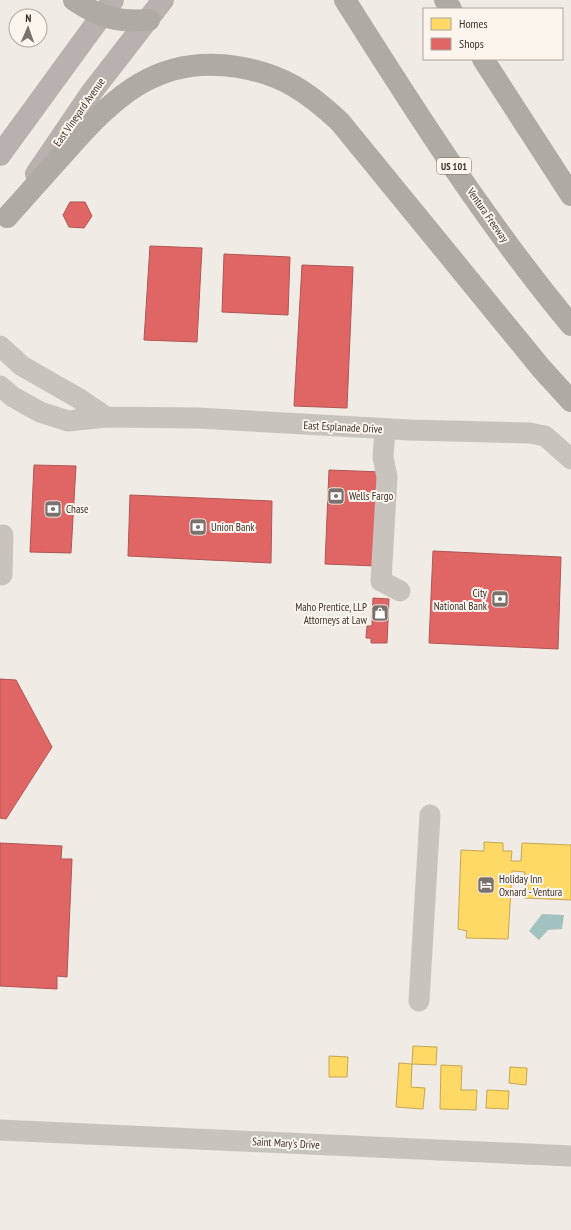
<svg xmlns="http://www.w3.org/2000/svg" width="571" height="1230" viewBox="0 0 571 1230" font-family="'PT Sans Narrow',sans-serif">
  <rect width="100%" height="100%" fill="#f0ebe5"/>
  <path fill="#a1c2c1" d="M 542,914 L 564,915 L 562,929 L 548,930 L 539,940 L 529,931 Z"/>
  <path fill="#ffd966" stroke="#c4a654" d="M 484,842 L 503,843 L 503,851 L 512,851 L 511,861 L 521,861 L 522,843 L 571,845 L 571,900 L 524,898 L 525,872 L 512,871 L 508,939 L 466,938 L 467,931 L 458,929 L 461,850 L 484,851 Z
    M 413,1046 L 437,1047 L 436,1065 L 412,1064 Z
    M 329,1056 L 348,1057 L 347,1077 L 329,1077 Z
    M 399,1063 L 412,1064 L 411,1087 L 425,1088 L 423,1109 L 396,1107 Z
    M 441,1065 L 462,1066 L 461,1090 L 477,1090 L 476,1110 L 440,1109 Z
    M 510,1067 L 527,1068 L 526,1085 L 509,1083 Z
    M 487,1090 L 509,1091 L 508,1109 L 486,1108 Z"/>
  <path fill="#e06666" stroke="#ae5654" d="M 70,202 L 85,202 L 92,216 L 84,228 L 69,227 L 63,215 Z
    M 150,246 L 202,248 L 197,342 L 144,340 Z
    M 224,254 L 290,257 L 288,315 L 222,312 Z
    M 302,265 L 353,267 L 347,408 L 294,406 Z
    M 34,465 L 76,466 L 71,553 L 30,552 Z
    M 329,470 L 382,472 L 377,566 L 325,564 Z
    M 130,495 L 272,501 L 271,563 L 128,556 Z
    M 433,551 L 561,557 L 558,649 L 429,643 Z
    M 373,598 L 389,599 L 387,643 L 371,643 L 371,638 L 366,638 L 367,626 L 372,626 Z
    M 0,679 L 16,680 L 52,747 L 6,819 L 0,818 Z
    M 0,843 L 62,846 L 61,859 L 72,859 L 67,977 L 57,976 L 57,989 L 0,986 Z"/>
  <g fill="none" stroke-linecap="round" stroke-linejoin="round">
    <path stroke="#c9c3be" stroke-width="21" d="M 0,346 L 22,366 L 78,398 L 106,417
      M 0,386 L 13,397 L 40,412 L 68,421 L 106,417 L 197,418 L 410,430 L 530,433 L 545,436 L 571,459
      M 385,429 L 383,457 L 387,477 L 381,581 L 400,591
      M 2,575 L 3,535
      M 419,1001 L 430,815
      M 0,1130 L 571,1156"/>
    <path stroke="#b8b1ad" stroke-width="22" d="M 0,155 L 113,0
      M 36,174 L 91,93 L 163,0"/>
    <path stroke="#afaaa4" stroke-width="22" d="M 74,0 C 101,18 117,22 149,20
      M 345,0 C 415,111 487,224 571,325
      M 445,0 L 451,9
      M 483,59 L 571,195
      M 7,217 C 27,195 46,173 66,151 C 115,96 158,54 238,67 C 282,74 308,92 340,122 L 541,368 L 571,401"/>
  </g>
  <defs>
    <symbol id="bank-square" viewBox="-11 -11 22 22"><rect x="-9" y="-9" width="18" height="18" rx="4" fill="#7a716c" stroke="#fbf5ee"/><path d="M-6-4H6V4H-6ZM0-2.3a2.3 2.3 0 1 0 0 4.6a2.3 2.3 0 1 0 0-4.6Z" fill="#fff"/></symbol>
    <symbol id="shop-square" viewBox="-11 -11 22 22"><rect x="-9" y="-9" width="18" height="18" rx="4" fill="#7a716c" stroke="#fbf5ee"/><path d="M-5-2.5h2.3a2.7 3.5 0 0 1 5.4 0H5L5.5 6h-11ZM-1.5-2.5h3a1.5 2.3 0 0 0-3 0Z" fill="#fff"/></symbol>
    <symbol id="hotel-square" viewBox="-11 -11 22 22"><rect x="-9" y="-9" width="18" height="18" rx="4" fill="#7a716c" stroke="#fbf5ee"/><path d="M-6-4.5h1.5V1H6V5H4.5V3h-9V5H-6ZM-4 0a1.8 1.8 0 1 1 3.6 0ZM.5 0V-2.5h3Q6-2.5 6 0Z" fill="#fff"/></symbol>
  </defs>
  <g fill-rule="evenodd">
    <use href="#bank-square" x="326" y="486" width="20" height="20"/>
    <use href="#bank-square" x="43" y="499" width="20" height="20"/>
    <use href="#bank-square" x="188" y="517" width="20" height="20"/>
    <use href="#bank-square" x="490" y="589" width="20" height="20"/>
    <use href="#shop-square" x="370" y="603" width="20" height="20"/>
    <use href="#hotel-square" x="476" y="875" width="20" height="20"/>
  </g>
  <g text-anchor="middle" stroke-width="4" stroke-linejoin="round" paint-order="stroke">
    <rect fill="#fbf5ee" stroke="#756b66" stroke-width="1" x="437" y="158" width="34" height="16" rx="3"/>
    <g font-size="10" font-weight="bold" fill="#3b302b">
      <text x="454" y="170">US 101</text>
    </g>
    <g font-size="11" fill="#3b302b" stroke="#fbf5ee">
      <text transform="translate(79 112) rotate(-55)" y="4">East Vineyard Avenue</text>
      <text transform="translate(488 215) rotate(55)" y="4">Ventura Freeway</text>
      <text transform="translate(343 427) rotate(3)" y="4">East Esplanade Drive</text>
      <text transform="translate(286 1143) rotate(3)" y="4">Saint Mary's Drive</text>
    </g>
    <g font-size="11" fill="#3b302b" stroke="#fbf5ee" text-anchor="start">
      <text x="349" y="500">Wells Fargo</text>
      <text x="66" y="513">Chase</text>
      <text x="211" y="531">Union Bank</text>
      <text x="487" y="597" text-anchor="end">City<tspan x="487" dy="13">National Bank</tspan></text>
      <text x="367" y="611" text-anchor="end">Maho Prentice, LLP<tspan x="367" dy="13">Attorneys at Law</tspan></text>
      <text x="499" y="883">Holiday Inn<tspan x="499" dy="13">Oxnard - Ventura</tspan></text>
    </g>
  </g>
  <rect x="423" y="8" width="140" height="52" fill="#fbf5ee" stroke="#aea6a0"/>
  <rect x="431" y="18" width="20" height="12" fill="#ffd966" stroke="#aea6a0"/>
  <text x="459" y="28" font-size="12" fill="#3b302b">Homes</text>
  <rect x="431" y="38" width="20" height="12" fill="#e06666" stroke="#aea6a0"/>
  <text x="459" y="48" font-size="12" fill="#3b302b">Shops</text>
  <g transform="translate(28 28) rotate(2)"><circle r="19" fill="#fbf5ee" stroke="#aea6a0"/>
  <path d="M0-3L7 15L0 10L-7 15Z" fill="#7a716c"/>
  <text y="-6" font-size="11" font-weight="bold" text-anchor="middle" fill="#3b302b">N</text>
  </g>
</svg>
